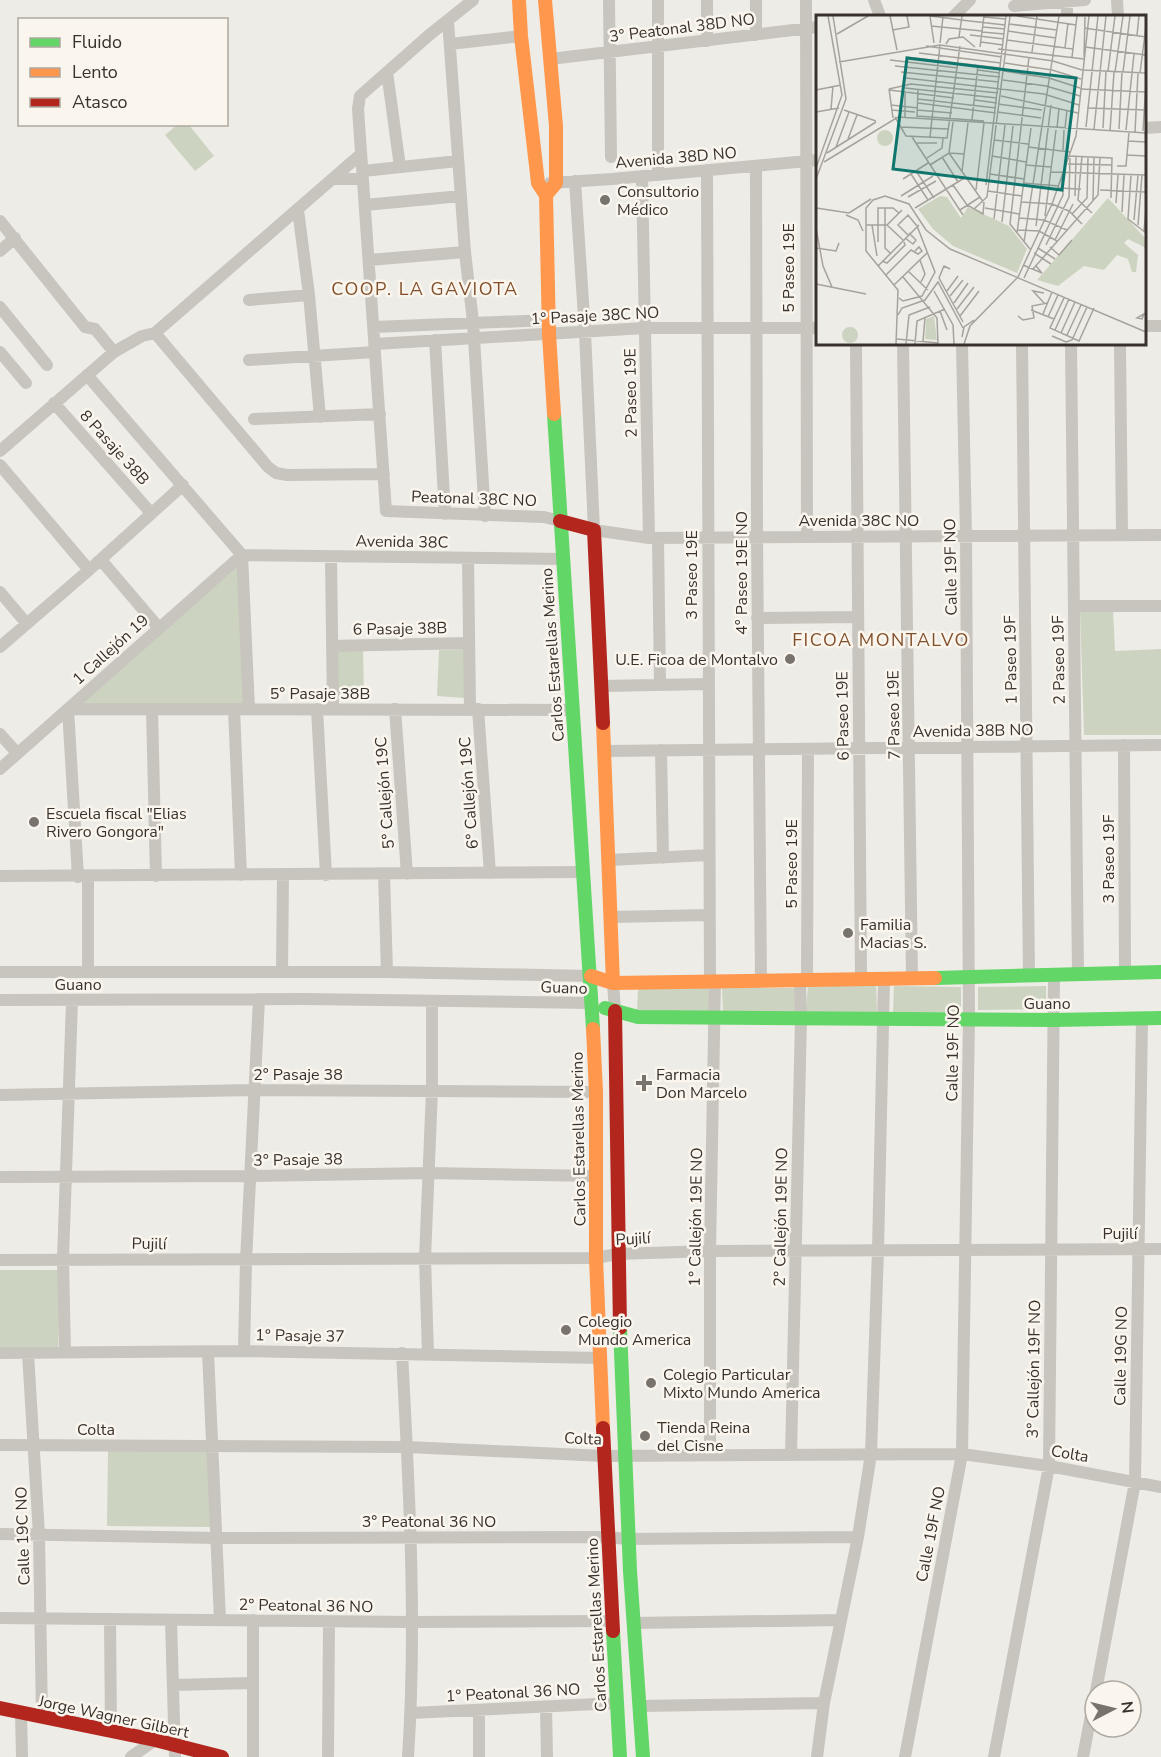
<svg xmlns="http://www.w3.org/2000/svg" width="1161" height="1757" viewBox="0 0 1161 1757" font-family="'Nunito Sans',sans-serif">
  <rect width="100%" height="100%" fill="#eeece6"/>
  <path fill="#ccd4c1" d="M 178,124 L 189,125 L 214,156 L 195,171 L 165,135 Z
    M 240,565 L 245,705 L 77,705 Z
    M 1080,610 L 1113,610 L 1115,651 L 1161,649 L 1161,735 L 1084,735 Z
    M 363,648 L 364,696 L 338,696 L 338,649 Z
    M 465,649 L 464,698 L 437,696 L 439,650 Z
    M 876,983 L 877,1012 L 806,1013 L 808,984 Z
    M 894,986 L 961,987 L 961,1012 L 893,1012 Z
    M 1046,986 L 1046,1009 L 978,1010 L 978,987 Z
    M 710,988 L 710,1011 L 637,1012 L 638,989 Z
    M 722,988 L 796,988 L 796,1013 L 723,1013 Z
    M 0,1270 L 60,1270 L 58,1351 L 0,1350 Z
    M 108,1451 L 208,1451 L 210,1527 L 107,1526 Z"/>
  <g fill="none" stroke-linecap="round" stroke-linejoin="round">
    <path stroke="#c8c4be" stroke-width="12" d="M 473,0 L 428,36 L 360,96 L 358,109 L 386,511 L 544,517 L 560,521
      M 609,0 L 611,157
      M 756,0 L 756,35
      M 806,0 L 807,537
      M 874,0 L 880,16
      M 1067,0 L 1067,16
      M 1117,0 L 1118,16
      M 1014,6 L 1085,0
      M 954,16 L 970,0
      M 448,21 L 465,252 L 473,322 L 485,516
      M 707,41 L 707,0
      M 450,44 L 521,36
      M 550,59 L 818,27
      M 387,72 L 400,167
      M 1144,128 L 1161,127
      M 756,166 L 757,537 L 761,980
      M 707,170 L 710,981
      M 363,171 L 458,161
      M 658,175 L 658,0
      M 642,176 L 649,538
      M 332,179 L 363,179
      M 575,181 L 585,332 L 594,530 L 649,538 L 1161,535
      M 550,183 L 612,179 L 818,160
      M 365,205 L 461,196
      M 298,210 L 309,295 L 320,417
      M 0,221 L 85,327 L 95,329 L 114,352
      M 0,251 L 15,238
      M 369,260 L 465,252
      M 249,300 L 309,295
      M 0,307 L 47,365
      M 1144,326 L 1161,326
      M 374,327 L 549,320
      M 155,333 L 268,467 L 276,473 L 287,475 L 384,474
      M 435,340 L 445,514
      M 375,344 L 645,328 L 818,328
      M 856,344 L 861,979
      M 903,344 L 912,978
      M 1022,344 L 1029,976
      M 1071,344 L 1078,975
      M 1120,344 L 1122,535
      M 0,352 L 26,383
      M 249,360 L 375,352
      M 87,375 L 242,555 L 249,709
      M 54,403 L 151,513
      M 254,419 L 380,414
      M 0,451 L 114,352 L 142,336 L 155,333 L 361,154
      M 0,465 L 89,570
      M 658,538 L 660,684
      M 331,557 L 333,709
      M 468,558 L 470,709
      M 101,560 L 159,628
      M 0,592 L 27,624
      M 1074,606 L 1161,606
      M 757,618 L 858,617
      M 332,646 L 469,643
      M 0,647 L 89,570 L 183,485
      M 602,686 L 708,684
      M 68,709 L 573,710
      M 68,709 L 78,877
      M 152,709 L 156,876
      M 234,709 L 241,875
      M 317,709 L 326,875
      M 395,709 L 407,874
      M 478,709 L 490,873
      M 0,734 L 17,753
      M 1124,745 L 1125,973
      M 661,750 L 663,858
      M 605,751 L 1161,745
      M 0,769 L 242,555 L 562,559
      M 609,860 L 709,855
      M 384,874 L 387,972
      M 0,876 L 584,872
      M 88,877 L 88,971
      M 612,917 L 709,915
      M 282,971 L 283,875
      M 0,972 L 387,972 L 591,976
      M 807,980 L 808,749
      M 613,983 L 615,1011
      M 0,1000 L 304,999 L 592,1003
      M 0,1095 L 253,1090 L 596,1092
      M 0,1177 L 250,1176 L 428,1173 L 596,1176
      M 0,1260 L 596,1258 L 617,1254 L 710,1251 L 1161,1249
      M 244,1351 L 246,1261 L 259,999
      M 65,1352 L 63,1259 L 72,1001
      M 208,1352 L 220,1620
      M 0,1353 L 244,1351 L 600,1358
      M 28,1353 L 39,1535 L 42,1717
      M 402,1353 C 409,1487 417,1623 408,1757
      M 428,1354 L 425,1258 L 432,1090 L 432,1002
      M 0,1445 L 407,1447 L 604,1456 L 962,1454 L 1049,1466 L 1161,1487
      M 710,1454 L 710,1251 L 715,981
      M 791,1455 L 801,1018 L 800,980
      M 0,1534 L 216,1538 L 607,1537 L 627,1539 L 858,1537
      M 0,1618 L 411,1622 L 612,1621
      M 110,1619 L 111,1731
      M 171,1620 L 175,1757
      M 253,1620 L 253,1757
      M 633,1623 L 841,1620
      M 173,1685 L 253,1683
      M 1096,1691 L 1135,1482 L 1142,1018
      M 639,1706 L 824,1703
      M 546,1707 L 547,1757
      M 21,1713 L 22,1757
      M 411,1713 L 617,1703
      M 131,1757 L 155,1740
      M 328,1757 L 329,1622
      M 479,1757 L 479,1711
      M 817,1757 L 824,1703 L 858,1537 L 871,1454 L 878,1250 L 884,979
      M 905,1757 L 962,1454 L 969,1019 L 966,536 L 962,344
      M 994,1757 L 1049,1466 L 1054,976
      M 1083,1757 L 1095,1694"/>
    <path stroke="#63d668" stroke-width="14" d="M 554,414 L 593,1029
      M 935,978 L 1161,972
      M 605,1008 L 638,1017 L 1054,1020 L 1161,1018
      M 620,1328 L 630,1571 L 643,1757
      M 613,1631 L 620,1757"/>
    <path stroke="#ff974d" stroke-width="14" d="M 519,0 L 521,36 L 538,183 L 546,195 L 549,334 L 554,414
      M 545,0 L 556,126 L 556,183 L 546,195
      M 603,723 L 613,983
      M 591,976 L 613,983 L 935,978
      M 593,1029 L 596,1092 L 596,1258 L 603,1428"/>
    <path stroke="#b3261e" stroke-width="14" d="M 560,521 L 594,530 L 603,723
      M 615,1011 L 620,1328
      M 603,1428 L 613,1631
      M 0,1708 L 155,1740 L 222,1757"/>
  </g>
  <g fill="#78736d" stroke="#faf6ee" stroke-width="2">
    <circle cx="605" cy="200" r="6"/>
    <circle cx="790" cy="659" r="6"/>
    <circle cx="34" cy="822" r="6"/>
    <circle cx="848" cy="933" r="6"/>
    <path d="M641 1074h6v6h6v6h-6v6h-6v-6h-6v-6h6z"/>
    <circle cx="566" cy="1330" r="6"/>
    <circle cx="651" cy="1383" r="6"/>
    <circle cx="645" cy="1436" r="6"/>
  </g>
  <g text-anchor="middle" stroke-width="5" stroke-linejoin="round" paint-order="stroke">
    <g font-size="16" fill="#39322c" stroke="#faf6ee">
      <text transform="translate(682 27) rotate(-7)" y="6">3° Peatonal 38D NO</text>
      <text transform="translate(676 157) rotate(-5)" y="6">Avenida 38D NO</text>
      <text transform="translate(788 268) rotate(-90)" y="6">5 Paseo 19E</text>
      <text transform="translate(595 315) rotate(-3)" y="6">1° Pasaje 38C NO</text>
      <text transform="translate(630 393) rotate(-91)" y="6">2 Paseo 19E</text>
      <text transform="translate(115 447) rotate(48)" y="6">8 Pasaje 38B</text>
      <text transform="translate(474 498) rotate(2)" y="6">Peatonal 38C NO</text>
      <text x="859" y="526">Avenida 38C NO</text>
      <text transform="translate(402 541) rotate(1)" y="6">Avenida 38C</text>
      <text transform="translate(950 567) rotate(-91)" y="6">Calle 19F NO</text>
      <text transform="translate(741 573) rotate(-90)" y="6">4° Paseo 19E NO</text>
      <text transform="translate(691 575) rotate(-90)" y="6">3 Paseo 19E</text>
      <text transform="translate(400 628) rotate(-1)" y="6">6 Pasaje 38B</text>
      <text transform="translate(110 649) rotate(-42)" y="6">1 Callejón 19</text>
      <text transform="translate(552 655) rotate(-94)" y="6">Carlos Estarellas Merino</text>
      <text transform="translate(1010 660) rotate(-91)" y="6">1 Paseo 19F</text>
      <text transform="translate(1058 660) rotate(-91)" y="6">2 Paseo 19F</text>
      <text x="320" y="699">5° Pasaje 38B</text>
      <text transform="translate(893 715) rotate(-91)" y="6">7 Paseo 19E</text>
      <text transform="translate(842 716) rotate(-91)" y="6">6 Paseo 19E</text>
      <text transform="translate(973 730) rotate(-1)" y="6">Avenida 38B NO</text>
      <text transform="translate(384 793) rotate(-94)" y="6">5° Callejón 19C</text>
      <text transform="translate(468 793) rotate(-94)" y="6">6° Callejón 19C</text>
      <text transform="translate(1108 859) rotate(-90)" y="6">3 Paseo 19F</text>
      <text transform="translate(791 864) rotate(-90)" y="6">5 Paseo 19E</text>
      <text x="78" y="990">Guano</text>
      <text transform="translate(564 987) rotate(2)" y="6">Guano</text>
      <text x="1047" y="1009">Guano</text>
      <text transform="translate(952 1053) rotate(-89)" y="6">Calle 19F NO</text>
      <text x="298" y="1080">2° Pasaje 38</text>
      <text transform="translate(578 1139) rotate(-91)" y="6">Carlos Estarellas Merino</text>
      <text transform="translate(298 1159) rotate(-1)" y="6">3° Pasaje 38</text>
      <text transform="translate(695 1217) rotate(-89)" y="6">1° Callejón 19E NO</text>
      <text transform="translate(780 1217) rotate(-89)" y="6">2° Callejón 19E NO</text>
      <text x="1120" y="1239">Pujilí</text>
      <text transform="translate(633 1238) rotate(-3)" y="6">Pujilí</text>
      <text transform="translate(149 1243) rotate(1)" y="6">Pujilí</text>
      <text transform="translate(300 1335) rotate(1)" y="6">1° Pasaje 37</text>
      <text transform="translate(1120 1356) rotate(-89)" y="6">Calle 19G NO</text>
      <text transform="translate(1033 1369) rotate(-89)" y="6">3° Callejón 19F NO</text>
      <text x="96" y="1435">Colta</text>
      <text transform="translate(583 1438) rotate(2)" y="6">Colta</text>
      <text transform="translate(1070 1453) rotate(10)" y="6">Colta</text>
      <text x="429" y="1527">3° Peatonal 36 NO</text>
      <text transform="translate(930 1534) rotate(-79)" y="6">Calle 19F NO</text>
      <text transform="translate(22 1536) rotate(-92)" y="6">Calle 19C NO</text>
      <text transform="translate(306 1605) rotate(1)" y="6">2° Peatonal 36 NO</text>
      <text transform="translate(596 1625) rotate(-93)" y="6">Carlos Estarellas Merino</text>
      <text transform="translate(513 1692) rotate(-3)" y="6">1° Peatonal 36 NO</text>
      <text transform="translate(114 1716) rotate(12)" y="6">Jorge Wagner Gilbert</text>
    </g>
    <g font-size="16" fill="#39322c" stroke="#faf6ee" text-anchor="start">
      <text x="617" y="197">Consultorio<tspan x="617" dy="18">Médico</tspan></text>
      <text x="778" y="665" text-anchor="end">U.E. Ficoa de Montalvo</text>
      <text x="46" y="819">Escuela fiscal "Elias<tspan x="46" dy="18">Rivero Gongora"</tspan></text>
      <text x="860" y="930">Familia<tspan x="860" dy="18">Macias S.</tspan></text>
      <text x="656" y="1080">Farmacia<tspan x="656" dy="18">Don Marcelo</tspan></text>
      <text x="578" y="1327">Colegio<tspan x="578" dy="18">Mundo America</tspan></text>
      <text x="663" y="1380">Colegio Particular<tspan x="663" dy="18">Mixto Mundo America</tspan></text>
      <text x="657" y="1433">Tienda Reina<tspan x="657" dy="18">del Cisne</tspan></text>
    </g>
    <g font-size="18" letter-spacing="1.5" fill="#824f2b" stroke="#faf6ee">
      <text x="425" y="295">COOP. LA GAVIOTA</text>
      <text x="881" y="646">FICOA MONTALVO</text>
    </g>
  </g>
  <g transform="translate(816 15)">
    <rect width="330" height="330" fill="#eeece6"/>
    <path d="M61 123a8 8 0 1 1 16 0a8 8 0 1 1-16 0ZM 124,181 L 131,182 L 145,203 L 152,192 L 193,211 L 211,234 L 201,258 L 137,231 L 117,214 L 102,194 ZM 292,183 L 330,224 L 330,233 L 312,224 L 308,228 L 322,240 L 320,257 L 316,257 L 312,244 L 301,240 L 288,255 L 268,251 L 242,271 L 221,265 ZM 118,301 L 121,325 L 109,324 L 110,304 ZM26 320a8 8 0 1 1 16 0a8 8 0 1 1-16 0Z" fill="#ccd4c1"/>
    <path fill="none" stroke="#a6a29c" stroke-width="1.5" d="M 74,1 L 81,35M 114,1 L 118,28M 115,1 L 146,5M 201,1 L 260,10M 168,2 L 190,4M 145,5 L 189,10M 193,9 L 241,15M 115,11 L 166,16M 167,12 L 189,14M 268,13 L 330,22M 77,15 L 93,12 L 91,1M 192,16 L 240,23M 166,17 L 188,19M 21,19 L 52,1M 154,20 L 188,24M 321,20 L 323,1M 143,22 L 146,1M 191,25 L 257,34M 165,27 L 187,30M 124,28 L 127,2M 130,29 L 133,24 L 147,22 L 159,32M 110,31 L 186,42M 164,32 L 168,1M 269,32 L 330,40M 249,33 L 252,8M 182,34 L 268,44M 216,37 L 221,1M 103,38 L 185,48M 90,42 L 184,53M 213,42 L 194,209 L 214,234M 256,42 L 261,1M 268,42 L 269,2M 74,45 L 142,53M 23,47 L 124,30 L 237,46 L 266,55 L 330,58M 189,48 L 236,55 L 265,64M 79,51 L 184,62M 162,55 L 184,58M 188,56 L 233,63 L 264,73M 292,56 L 299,1M 85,57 L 183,67M 299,57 L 307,1M 307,57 L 314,1M 324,58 L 330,11M 90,63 L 228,79 L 263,90M 187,65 L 230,71 L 264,81M 89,73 L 181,83M 73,74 L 95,69 L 182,78M 73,74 L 77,103M 264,74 L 330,77M 0,75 L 25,70M 73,75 L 138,83M 185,81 L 262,98M 102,84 L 180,93M 159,85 L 181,88M 102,88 L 180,98M 182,89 L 226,95M 75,90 L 102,93M 271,93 L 330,95M 15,94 L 17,71M 28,95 L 60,106M 75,95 L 99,97M 101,95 L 136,98M 0,97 L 23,93M 181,97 L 225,103M 101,101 L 168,106M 79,102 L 90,121 L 131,123 L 144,31M 89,102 L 89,76M 101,102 L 102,74M 156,105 L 162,50M 85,112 L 132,114M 270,112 L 282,1M 241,113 L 243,93M 249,113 L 251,95M 287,113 L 290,56M 278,114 L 290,1M 303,114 L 306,57M 310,115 L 318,39M 294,116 L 298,57M 327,116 L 330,68M 319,117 L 322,58M 96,122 L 147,200M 114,122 L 124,30M 32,124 L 41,100M 178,125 L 212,129M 312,126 L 330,127M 101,128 L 121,128M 20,132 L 33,97M 212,132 L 254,137M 247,135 L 248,115M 11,138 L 60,107M 311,140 L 330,141M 176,141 L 210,147M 253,141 L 296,143 L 295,183M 266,141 L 262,185 L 276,198M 126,142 L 142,167M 111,143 L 126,133 L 127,123M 8,147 L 82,102 L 330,118M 252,149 L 296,150M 114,150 L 133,138 L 148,139M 209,150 L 235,152M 301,151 L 310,151 L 313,117M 0,153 L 26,80 L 12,1M 100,156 L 118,183M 146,156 L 152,108M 235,157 L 330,160M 95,159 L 112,185M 174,159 L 208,164M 315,160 L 312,204 L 330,218M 0,164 L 30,84 L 17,1M 87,164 L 112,148M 207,168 L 243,171M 137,170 L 151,190 L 167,199 L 168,188 L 133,138 L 137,107M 170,170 L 190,1M 242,173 L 265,174M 160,175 L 168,108M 284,175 L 330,177M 172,176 L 206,181M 85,181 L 117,161M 259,181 L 260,141M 92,182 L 120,166M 277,186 L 278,142M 205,187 L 236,189 L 253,196 L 266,209M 300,188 L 302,160M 0,193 L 33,198 L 55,184M 69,193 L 69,233 L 74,238M 99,193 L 150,162M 169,193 L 203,199M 158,194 L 171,182 L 194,1M 144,195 L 164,182M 306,197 L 308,160M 256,199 L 271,183 L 272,142M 30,200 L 42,205 L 47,216M 229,201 L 240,115M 203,203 L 228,205 L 251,215M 178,204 L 189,110M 318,205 L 322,160M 186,207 L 197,111M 50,210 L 71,210 L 86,195M 56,210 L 61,241M 71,210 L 87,225M 322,210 L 326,160M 220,211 L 235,90M 0,213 L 7,251 L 16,272M 202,215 L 223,216 L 241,226M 328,216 L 330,194M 201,218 L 215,113M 89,223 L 97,229 L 100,225 L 93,218M 239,225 L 257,189M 62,227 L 62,193 L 77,193 L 83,198M 208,227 L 243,1M 230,230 L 253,182 L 254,143M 234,232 L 243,240 L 256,225M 0,233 L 20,236 L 23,228M 222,233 L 239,244M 218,238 L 235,249M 104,245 L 109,259 L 105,267M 66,246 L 71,248 L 89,230 L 88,227M 207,250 L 226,258 L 220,251M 62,251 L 103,210M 134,254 L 128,251 L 123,263 L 147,307M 217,254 L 282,180 L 284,142M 92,256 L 112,275M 70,260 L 95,235 L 102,239 L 106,236 L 103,232 L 99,236M 87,262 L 121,303 L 122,329M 208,263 L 247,180 L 246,160M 0,269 L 50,279M 78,270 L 111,238M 118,276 L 137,310 L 138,329M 131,276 L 142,261M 228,278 L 217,276 L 228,288M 134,281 L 147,265M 83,283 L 87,286 L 106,281 L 119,257 L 101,211 L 92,200 L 82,210 L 92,220M 248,283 L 234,313 L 263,326 L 278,293M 138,288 L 152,268M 141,294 L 158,272M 215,295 L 238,304M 124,296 L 131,315M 227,299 L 236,277M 328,299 L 326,304 L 321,303 L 328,299 L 330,298M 82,300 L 86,293 L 109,285 L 122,267 L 147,313M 144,301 L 163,276M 202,301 L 207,305 L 218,303 L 216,291 L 231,288M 232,302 L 242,280M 239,315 L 253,284M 245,318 L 259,287M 251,320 L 265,290M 236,321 L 250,327 L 256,325 L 271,292M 146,322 L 148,312 L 158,305M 81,324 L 122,328M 107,326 L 109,303M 80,329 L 82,275 L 50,236 L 50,193 L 57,185 L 69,181 L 93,189 L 110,215 L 134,234 L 330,317M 90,329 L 93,300 L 114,292M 99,329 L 101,306 L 129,294M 148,329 L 154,311 L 202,262 L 236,189 L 260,121 L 273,1"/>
    <path fill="#0f766e" fill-opacity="0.15" stroke="#0f766e" stroke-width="3" d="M 91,43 L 260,63 L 246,175 L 77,154 Z"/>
    <rect width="330" height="330" fill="none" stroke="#39322c" stroke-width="3"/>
  </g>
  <rect x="18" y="18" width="210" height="108" fill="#faf6ee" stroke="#ada8a0" stroke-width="1.5"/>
  <rect x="30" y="38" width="30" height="9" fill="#63d668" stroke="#ada8a0" stroke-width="1.5"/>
  <text x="72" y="48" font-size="18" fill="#39322c">Fluido</text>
  <rect x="30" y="68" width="30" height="9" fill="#ff974d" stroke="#ada8a0" stroke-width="1.5"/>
  <text x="72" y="78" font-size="18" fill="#39322c">Lento</text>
  <rect x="30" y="98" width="30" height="9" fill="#b3261e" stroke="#ada8a0" stroke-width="1.5"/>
  <text x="72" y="108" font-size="18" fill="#39322c">Atasco</text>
  <g transform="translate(1113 1709) rotate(83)"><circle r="28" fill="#faf6ee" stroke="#ada8a0" stroke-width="1.5"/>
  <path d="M0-4.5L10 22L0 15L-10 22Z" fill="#78736d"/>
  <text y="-9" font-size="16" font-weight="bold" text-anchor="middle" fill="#39322c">N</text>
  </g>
</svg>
